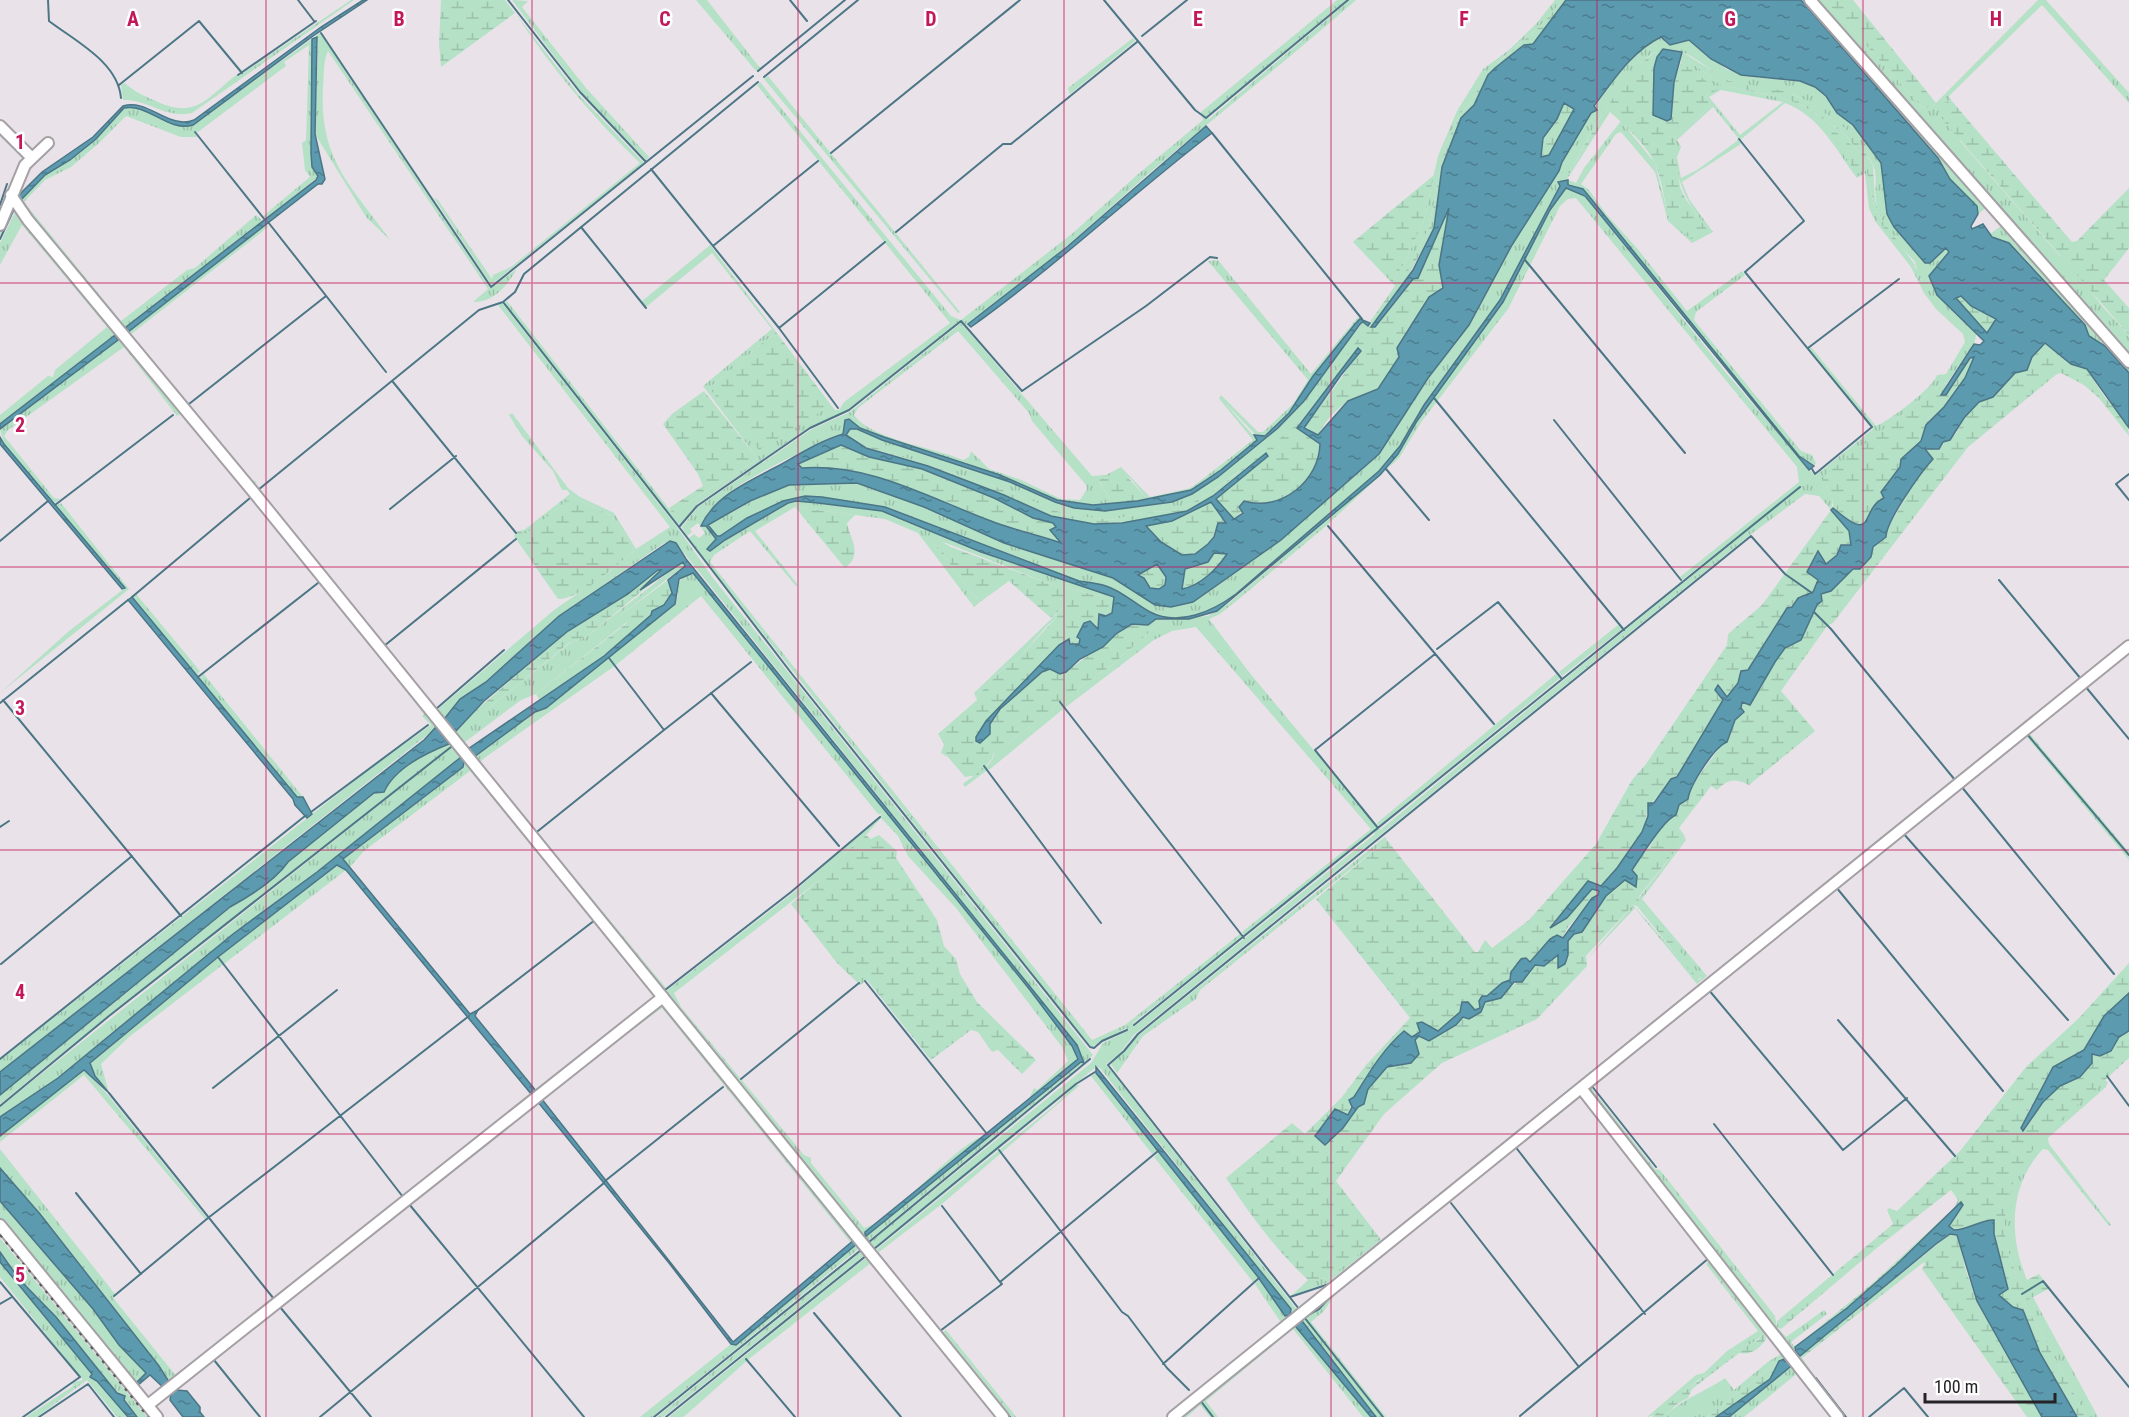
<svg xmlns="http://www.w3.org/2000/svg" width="2129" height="1417" viewBox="0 0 2129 1417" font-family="'Roboto Condensed',sans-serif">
  <defs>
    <pattern id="grass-tufts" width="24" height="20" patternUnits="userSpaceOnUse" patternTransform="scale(1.5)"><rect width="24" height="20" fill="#b5e1c6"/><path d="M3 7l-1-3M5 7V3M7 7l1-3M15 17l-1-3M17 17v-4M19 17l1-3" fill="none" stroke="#9cc1aa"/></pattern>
    <pattern id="wetland-marsh" width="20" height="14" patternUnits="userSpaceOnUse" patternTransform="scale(1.5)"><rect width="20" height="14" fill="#b5e1c6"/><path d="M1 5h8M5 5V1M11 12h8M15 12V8" fill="none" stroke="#9cc1aa"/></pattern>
    <pattern id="water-ripples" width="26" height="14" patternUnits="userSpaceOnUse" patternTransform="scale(1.5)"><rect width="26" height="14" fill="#5c9aaf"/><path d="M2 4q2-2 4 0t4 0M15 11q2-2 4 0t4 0" fill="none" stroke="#4c7d8e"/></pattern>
  </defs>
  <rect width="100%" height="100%" fill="#e9e3e9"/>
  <path fill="url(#grass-tufts)" fill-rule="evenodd" d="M 351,0 L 354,0 L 192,113 C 166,119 147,99 123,100 L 121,85 L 125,83 C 134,92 147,97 158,102 C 196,119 207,98 236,75 L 239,76 Z
    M 512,0 L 528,1 L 522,7 L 586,88 L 649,157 L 646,160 L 581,92 Z
    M 696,0 L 707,0 L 760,68 L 756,71 Z
    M 1337,0 L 1347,0 L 1205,118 L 1209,119 L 1350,0 L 1356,0 C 1287,61 1215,116 1146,176 C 1090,225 1037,276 974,318 L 968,324 L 970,328 L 961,320 L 849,409 L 810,427 L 697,504 L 682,524 L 677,524 L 504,303 L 507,301 L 677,519 L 684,505 L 758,459 L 703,386 L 772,329 L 712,253 L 646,307 L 641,302 L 710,245 L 776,332 L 709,388 L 759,449 L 831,405 L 835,410 L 839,410 L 844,402 L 950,323 L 757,85 L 760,82 L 951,316 L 961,320 L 1073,233 L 1137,175 L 1203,120 L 1201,112 Z
    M 1555,0 L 1563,0 L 1539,27 L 1498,62 L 1471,103 L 1460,114 L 1445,146 L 1429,228 L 1410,265 L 1397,284 L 1393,280 L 1405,262 L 1424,220 L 1438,156 L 1457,111 L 1483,69 L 1509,50 L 1536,24 Z
    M 1801,0 L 1807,0 L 1987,207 L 1978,214 L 1977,206 L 1950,179 L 1938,158 Z
    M 1814,0 L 1825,0 L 1922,107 L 1931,108 L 2038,0 L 2046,0 L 2129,93 L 2129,103 L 2042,5 L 1949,96 L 1951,100 L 1945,103 L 1960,141 L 2060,256 L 2066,258 L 2103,307 L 2129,335 L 2129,357 Z
    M 515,13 L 579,95 L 644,163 L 491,285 L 434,198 L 438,200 L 492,279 L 493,275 L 511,267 L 640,163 C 593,118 551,67 515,13 Z
    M 320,33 L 490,288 L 517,269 C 507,286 493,303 473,302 L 488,289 L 328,51 C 323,61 324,76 323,87 C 319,160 350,184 390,240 L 366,217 L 315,134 L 318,42 L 312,40 L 312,167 L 318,177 L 266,219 L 263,216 L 310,177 L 305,170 L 302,143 L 306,140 L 309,45 L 284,62 L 286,66 L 198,132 L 194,132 L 197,137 L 181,137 L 126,116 L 98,144 L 71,167 L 45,180 L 24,202 L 121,321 L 187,270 L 195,268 L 256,215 L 263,221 L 126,327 L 128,332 L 266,224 L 268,227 L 130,335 L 252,480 L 257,482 L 251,487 L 17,200 L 20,201 L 45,175 L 70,160 L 96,139 L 124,108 C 148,103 169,133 193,125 Z
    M 1661,37 L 1670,45 L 1689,40 L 1726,69 L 1760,78 L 1800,81 L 1815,87 L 1826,96 L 1837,113 L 1853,125 L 1881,163 L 1887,214 L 1894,227 L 1925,263 L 1935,259 L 1946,247 L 1949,252 L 1929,277 C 1940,301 1955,316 1977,332 L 1974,344 L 1947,383 L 1940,385 L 1822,478 L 1833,500 L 1831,510 L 1819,496 L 1805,494 L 1750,535 L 1134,1035 L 1119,1054 L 1106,1064 L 1298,1311 L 1282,1324 L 1255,1284 L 1260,1279 L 1283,1313 L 1291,1309 L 1100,1068 L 1096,1067 L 873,1249 L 869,1243 L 1091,1063 L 1103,1043 L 1128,1031 L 1126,1028 L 1091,1047 L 688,539 L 694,534 L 699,538 L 705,533 L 698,523 L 690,529 L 692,532 L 687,536 L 682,527 L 698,507 L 812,429 L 850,412 L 961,323 L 1092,476 L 1106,475 L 1121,467 L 1150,497 L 1191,488 L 1253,440 L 1221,401 L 1219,398 L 1221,395 L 1258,432 L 1263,432 L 1293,404 L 1308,380 L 1208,261 L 1218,260 L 1311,374 L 1358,317 L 1360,319 L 1289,413 L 1265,436 L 1255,434 L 1224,402 L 1257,440 L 1221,470 L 1191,490 L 1148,500 L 1131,479 L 1118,473 L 1099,481 L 1110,500 L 1109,504 L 1093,505 L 1057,500 L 1000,475 L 845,424 L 843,434 L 829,438 C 793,458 715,487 701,526 L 706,526 L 716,539 L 707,549 L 712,549 L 788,503 L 796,501 L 818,503 L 882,511 L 981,552 L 1103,591 L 1100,596 L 1053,585 L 946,543 L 931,540 L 980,602 L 974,607 L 918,533 L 885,519 L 795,507 L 755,531 L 798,585 L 796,586 L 750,531 L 714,555 L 710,562 L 1092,1040 L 1125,1025 L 1240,934 L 1243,937 L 1133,1023 L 1135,1026 L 1375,834 L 1374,831 L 1244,935 L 1242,932 L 1371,829 L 1196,627 L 1172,631 L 1154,640 L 1062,710 L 989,770 L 985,767 L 986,771 L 965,787 L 963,784 C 970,777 988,769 993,758 C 994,755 994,751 995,748 L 1003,748 L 1062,700 L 1112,665 L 1163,620 L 1208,616 L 1229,603 L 1389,467 L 1417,421 L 1503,302 L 1550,210 L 1566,188 L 1585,196 L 1727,374 L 1815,476 L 1873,429 L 1809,349 L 1811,347 L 1876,426 C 1889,421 1933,388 1937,375 L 1946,374 L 1965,342 L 1963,334 L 1936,309 L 1924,293 L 1911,267 L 1875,221 L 1869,208 L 1865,173 L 1857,178 C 1835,149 1820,116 1785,103 L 1739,141 L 1741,144 L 1682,182 L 1689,199 L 1713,232 L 1692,243 L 1668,221 L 1655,172 L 1621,132 L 1616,134 L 1581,184 L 1589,190 L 1607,215 L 1636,247 L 1687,311 L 1742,271 L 1745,275 L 1696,312 L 1694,320 L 1801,451 L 1812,455 L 1816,463 L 1814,466 L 1799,456 L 1588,195 L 1582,189 L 1568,185 L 1568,180 L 1576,183 L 1584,168 L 1621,121 L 1655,163 L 1666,207 L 1700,219 C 1679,191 1676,172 1674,138 L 1711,106 L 1705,96 L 1717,90 L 1681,62 L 1681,59 L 1692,63 L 1721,85 L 1783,98 L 1802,105 L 1844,133 L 1864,159 L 1877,219 L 1917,270 L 1915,262 C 1900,245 1879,225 1876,202 C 1874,190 1878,176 1873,165 C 1860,139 1832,117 1808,102 C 1783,85 1751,93 1725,79 C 1700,65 1678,37 1649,56 C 1613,91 1586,138 1566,181 L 1558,182 L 1561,186 L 1500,300 L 1424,405 L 1400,446 L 1379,471 L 1236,594 C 1213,611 1179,627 1150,612 C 1135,604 1122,592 1106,586 C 1098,583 1087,582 1079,581 L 885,507 L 822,497 L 805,496 L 783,501 L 747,518 L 720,536 L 717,536 L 708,525 L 750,501 L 789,485 L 857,483 L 924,507 L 1004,543 L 1113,578 L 1155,605 L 1171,607 L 1193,602 L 1281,540 L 1378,454 L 1428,378 L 1454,346 L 1530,214 L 1559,171 L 1561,162 C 1585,123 1620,58 1661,37 ZM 1721,90 L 1783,102 L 1740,135 L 1709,97 ZM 1713,107 L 1738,138 L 1737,141 L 1697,170 L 1681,178 L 1677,157 L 1681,147 L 1677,140 ZM 1576,198 L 1797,467 L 1799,482 L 1680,577 L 1682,580 L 1803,485 L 1380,830 L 1249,672 L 1209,619 L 1220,614 L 1240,598 L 1326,526 L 1399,458 L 1422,421 L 1508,309 L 1560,206 L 1568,199 ZM 958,331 L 1029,413 L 1032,421 L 1086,485 L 1087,489 L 1080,500 L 1061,499 L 1019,479 L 989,469 L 971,451 L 969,457 L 963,460 C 936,448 870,439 854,415 L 858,408 Z
    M 1133,38 L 1135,41 L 1070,94 L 1068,88 Z
    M 768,76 L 960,312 L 958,313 L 764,79 Z
    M 15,205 L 248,490 L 246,492 L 180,414 L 177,416 L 124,347 L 8,430 L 4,436 L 54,498 L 60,499 L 54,503 L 4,444 L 0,429 L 118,340 L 115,336 L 0,424 L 0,415 L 48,376 L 53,377 L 55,370 L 107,327 L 22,225 L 0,265 L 0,243 L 16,210 L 15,206 L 0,236 C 0,224 5,212 15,205 Z
    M 2002,222 L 2129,365 L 2129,373 L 2105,346 L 2089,336 L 2085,325 C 2062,303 2043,277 2021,254 C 2012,245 1997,242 1990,234 L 2001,226 Z
    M 502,303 L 677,527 L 713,578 L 1093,1055 L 868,1241 L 865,1237 L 1081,1062 L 1084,1063 L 1077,1045 L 676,543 L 664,543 L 559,616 L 486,682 L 460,699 L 445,717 L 446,723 L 456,731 L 475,711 L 485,711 L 570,643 L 586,637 L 683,561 L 685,565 L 621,615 L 627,622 L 536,694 L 521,700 L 465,742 L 470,754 L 475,756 L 535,712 L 546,708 L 675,604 L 678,595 L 677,584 L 688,573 L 693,572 L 1030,990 L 1072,1046 L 1078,1060 L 1027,1103 L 1034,1088 L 1037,1090 L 1068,1061 L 1062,1047 L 956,908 L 908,856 L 898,836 L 881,818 L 866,835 L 831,865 L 831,871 L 674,993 L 681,1007 L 804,1155 L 811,1158 L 811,1163 L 864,1228 C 894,1221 961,1137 986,1136 L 863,1235 L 665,992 L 793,893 L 882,814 L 878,814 L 701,596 L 616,665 L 483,759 L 480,763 L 666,988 L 662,991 L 255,490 L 257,489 L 436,711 L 554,610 L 608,573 L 634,551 L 612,516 L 572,497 L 526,534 L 518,531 L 524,530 L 570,494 L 567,490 L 562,490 L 553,471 L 522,436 L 509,415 L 512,413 L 568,488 L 580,497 L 614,513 L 636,549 L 670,527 L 498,305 Z
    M 1363,322 L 1368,326 L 1300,422 L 1280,441 L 1208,494 L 1176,511 L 1148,512 L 1110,520 L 1063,514 L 1006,490 L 887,452 L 846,435 L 850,429 L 857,429 L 882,440 L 1010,482 L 1055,502 L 1105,511 L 1172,502 L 1192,494 L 1218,477 L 1278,428 Z
    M 251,494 L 657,994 L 655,995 L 470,771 L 364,851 L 349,868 L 343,859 L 462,767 L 464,762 L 460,757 L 317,872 L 233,934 L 58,1078 L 0,1117 L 0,1107 L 453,746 L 109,1015 L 0,1104 L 0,1095 L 230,907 C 250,896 275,881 288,862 L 375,793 L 384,792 C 394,769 426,753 449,745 L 436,728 L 0,1072 L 0,1060 L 367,771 L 431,725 L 422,716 L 424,714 Z
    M 61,503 L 129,589 L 0,693 L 69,631 L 125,588 L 56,506 Z
    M 136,594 L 200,671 L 197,675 L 132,597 Z
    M 1075,596 L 1076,599 L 1046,627 L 1020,657 L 1005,667 L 976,697 L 974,693 Z
    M 1618,625 L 1622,629 L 1562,676 L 1559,672 Z
    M 203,673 L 303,797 L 297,797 L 199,679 Z
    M 1556,674 L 1560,678 L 1379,826 L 1377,823 Z
    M 2030,734 L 2129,852 L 2129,860 L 2027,737 Z
    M 1684,835 L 1686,840 L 1642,899 L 1707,976 L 1697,984 L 1635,908 L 1585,961 L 1633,905 L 1699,980 L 1701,978 L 1638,899 L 1683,841 Z
    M 1385,837 L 1387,840 L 1200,990 L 1196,999 L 1143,1036 L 1117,1073 L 1111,1064 L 1139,1035 Z
    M 337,865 L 346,870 L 129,1037 L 101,1064 L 109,1093 L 95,1076 L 90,1063 L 218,957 Z
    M 661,1002 L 854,1241 L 851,1243 L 662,1008 L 537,1101 Z
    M 84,1069 L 107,1094 L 207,1218 L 205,1219 L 84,1075 L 0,1142 L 0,1136 Z
    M 1096,1073 L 1157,1150 L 1152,1154 L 1091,1076 Z
    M 2105,1080 L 2108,1082 L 2106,1087 L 2048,1138 L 2049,1144 L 2111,1225 L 2109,1226 L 2048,1150 L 2043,1149 C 2008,1186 2009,1237 2027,1280 L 2019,1285 C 2015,1269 2007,1252 2005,1236 C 1995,1167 2060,1120 2105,1080 Z
    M 1588,1084 L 1655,1169 L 1660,1170 L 1775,1316 L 1777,1327 L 1786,1337 L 1824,1310 L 1827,1314 L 1791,1342 L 1843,1417 L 1835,1417 L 1800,1371 L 1744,1417 L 1729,1417 L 1784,1372 L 1779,1361 L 1707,1417 L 1664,1417 C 1683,1398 1703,1393 1725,1378 L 1734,1390 L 1769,1361 L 1785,1352 L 1585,1099 L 1580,1097 L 1336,1293 L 1324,1311 L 1311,1322 L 1386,1417 L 1376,1417 L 1299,1317 L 1327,1297 L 1317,1309 L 1305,1313 L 1307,1316 L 1319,1310 L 1334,1291 Z
    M 1080,1085 L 942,1204 L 879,1252 L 877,1249 L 1055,1105 L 1074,1086 Z
    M 0,1149 L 115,1294 L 114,1299 L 177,1377 L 171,1385 L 159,1366 L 87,1273 L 0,1168 Z
    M 1159,1152 L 1258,1277 L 1253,1282 L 1154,1157 Z
    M 0,1201 L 93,1309 L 119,1345 L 146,1373 L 135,1384 L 0,1218 Z
    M 1379,1237 L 1381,1240 L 1327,1283 L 1291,1296 L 1308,1280 L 1328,1278 Z
    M 0,1238 L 147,1417 L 137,1417 L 56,1317 L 19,1279 L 0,1252 Z
    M 858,1243 L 861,1247 L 652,1417 L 640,1417 L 731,1344 L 736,1344 Z
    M 863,1250 L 866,1254 L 663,1417 L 657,1417 Z
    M 868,1256 L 872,1262 L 749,1359 L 687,1414 L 683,1417 L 669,1417 Z
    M 1709,1261 L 1764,1332 L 1758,1339 L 1698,1380 L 1658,1414 L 1647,1417 L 1696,1375 L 1704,1373 L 1727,1351 L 1758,1331 L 1706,1264 Z
    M 0,1262 L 128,1417 L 117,1417 L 87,1380 L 37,1417 L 26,1417 L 72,1387 L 74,1382 L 83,1380 L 0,1277 Z
    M 2033,1297 L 2098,1417 L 2087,1417 L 2024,1302 Z
    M 1295,1324 L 1371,1417 L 1363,1417 L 1293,1329 L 1206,1401 L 1218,1417 L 1210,1417 L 1200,1405 L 1187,1417 L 1183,1417 Z
    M 946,1330 L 1010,1409 L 1016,1417 L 1012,1417 L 943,1332 Z"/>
  <path fill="url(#wetland-marsh)" d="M 441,0 L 505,0 L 515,13 L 441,67 L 439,44 Z
    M 1563,0 L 1566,0 L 1533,45 L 1524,45 L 1488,75 L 1474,105 L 1461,118 L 1442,167 L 1434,228 L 1396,298 L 1413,279 L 1418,278 L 1450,205 L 1439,265 L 1444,288 C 1408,310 1407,358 1379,388 C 1371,396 1359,396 1349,401 C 1337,407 1324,423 1318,435 L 1304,428 C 1321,404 1348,374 1358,348 L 1298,427 L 1320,444 C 1318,479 1286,507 1251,503 L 1234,519 L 1215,499 L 1267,456 L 1266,453 L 1213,496 L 1187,511 L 1122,523 L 1094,524 L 1052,516 L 1004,495 L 928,467 L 866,447 L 846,435 L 887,452 L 1006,490 L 1064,514 L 1110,520 L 1148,512 L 1176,511 L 1208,494 L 1236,474 L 1300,422 L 1395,286 L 1353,242 L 1434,175 L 1424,220 L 1405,262 L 1393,280 L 1397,283 L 1410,265 L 1429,228 L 1445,146 L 1460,114 L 1471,103 L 1488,71 L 1539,27 Z
    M 1825,0 L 1853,0 L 1936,103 L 1931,108 L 1922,107 Z
    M 1663,49 L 1671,119 L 1674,82 L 1681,62 L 1718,90 L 1705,96 L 1711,106 L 1674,138 L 1680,187 L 1685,198 L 1708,231 L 1691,239 C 1660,217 1668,197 1656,166 C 1650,149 1624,124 1610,112 L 1566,181 C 1581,149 1628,60 1663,49 Z
    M 1682,52 L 1729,81 L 1784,91 L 1808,101 L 1846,129 L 1861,145 L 1873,166 L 1875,200 L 1880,217 L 1918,269 L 1909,261 L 1877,219 L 1864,159 L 1844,133 L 1802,105 L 1783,98 L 1721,85 L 1692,63 L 1681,59 Z
    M 1951,100 L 2072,242 L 2077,241 L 2129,188 L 2129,248 L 2104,280 L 2129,308 L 2129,335 L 1947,125 L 1938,113 L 1944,103 Z
    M 1564,103 L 1575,109 L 1549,155 L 1541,157 L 1543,138 Z
    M 1825,127 C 1843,134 1860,150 1864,170 L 1857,174 Z
    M 1961,296 L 1966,302 L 1996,320 L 1987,333 L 1956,298 Z
    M 776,332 L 831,405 L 759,450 L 709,388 Z
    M 2045,343 L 2071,364 L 2087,369 C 2092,377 2097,385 2102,393 C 2111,407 2129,418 2129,436 L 2099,398 L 2084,385 L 2061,373 L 2057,374 L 1968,447 L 1833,623 L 1827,626 L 1781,691 L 1815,731 L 1749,785 C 1735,778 1728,779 1717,790 L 1711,786 L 1679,828 L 1684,835 L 1683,841 L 1640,895 L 1638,899 L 1701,977 L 1697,980 L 1637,906 L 1633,905 L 1586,956 L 1587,966 L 1537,1019 L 1442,1063 L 1384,1114 L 1336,1181 L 1379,1237 L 1328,1278 L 1308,1280 C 1275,1249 1251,1216 1226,1178 L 1292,1123 L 1305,1134 L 1342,1097 L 1366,1065 L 1410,1018 L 1316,899 L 1387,840 L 1475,952 L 1478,952 L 1485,940 L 1492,948 L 1529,920 L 1596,844 L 1632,780 L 1646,764 L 1727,645 L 1728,634 L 1762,605 L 1831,510 L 1849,531 L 1851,545 L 1842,549 L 1826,564 L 1819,552 L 1812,576 L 1818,580 L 1812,593 L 1787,608 L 1748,670 L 1741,672 L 1738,683 L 1727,698 L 1717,686 L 1715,690 L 1723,699 L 1677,778 C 1672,779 1648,806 1647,811 C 1646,820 1645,826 1641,834 C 1629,852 1617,872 1600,886 L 1588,882 L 1554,922 L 1551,927 C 1572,921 1576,900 1592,888 L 1600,891 L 1568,927 L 1562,938 L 1550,939 L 1534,958 L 1509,981 L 1502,983 L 1487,996 L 1481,1008 L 1475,1010 L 1463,1002 L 1460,1012 L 1438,1031 L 1422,1022 L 1420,1032 L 1411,1038 L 1404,1031 L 1374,1066 L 1351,1103 L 1348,1116 L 1329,1141 C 1343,1131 1349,1111 1364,1103 L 1368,1089 L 1387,1067 L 1411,1063 L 1414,1040 L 1420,1036 L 1424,1040 C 1440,1036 1449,1027 1462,1018 C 1466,1014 1475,1014 1481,1012 L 1484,1002 L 1506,992 L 1535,965 L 1551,961 L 1558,955 L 1568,955 L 1568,941 L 1574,934 L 1582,932 L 1606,896 L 1651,845 L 1659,828 L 1679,804 L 1688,799 L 1690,788 L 1723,743 L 1727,742 L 1735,720 L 1744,712 L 1741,708 L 1742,701 L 1762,687 L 1768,672 L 1785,648 L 1801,639 L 1821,594 L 1831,591 L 1880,542 L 1917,478 L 1933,459 L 1925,448 L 1956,434 L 1964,418 L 1979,402 L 1993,397 L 2015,372 L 2027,370 L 2032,357 Z
    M 1975,357 L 1965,378 L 1944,407 L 1926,425 L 1921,441 L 1901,459 L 1900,467 L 1882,492 L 1884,499 C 1859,509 1877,546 1833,508 L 1833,500 L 1821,478 L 1940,385 L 1947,383 L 1942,394 L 1952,387 L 1970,358 Z
    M 704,391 L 758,459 L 684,505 L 677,520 L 669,508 L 703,486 L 698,474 L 663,424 L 672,414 Z
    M 841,445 L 869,457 L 922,469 L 994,498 L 1033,518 L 1053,523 L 1056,527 L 1051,530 L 1062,544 C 1039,533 1015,530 991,521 C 929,498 871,463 802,468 L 797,464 Z
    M 1118,473 L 1125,474 L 1148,500 L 1109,504 L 1110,500 L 1099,480 Z
    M 572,497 L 612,516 L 634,551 C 617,565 579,600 558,599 L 514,536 L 518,531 L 526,534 Z
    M 1211,502 L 1227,523 L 1215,529 C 1214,539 1209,543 1202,549 C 1180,565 1159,542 1145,525 L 1172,521 Z
    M 795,507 L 855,515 L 847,523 C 851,541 863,554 845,568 Z
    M 931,540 L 939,540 L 951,547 L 1053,585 L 1100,596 L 1103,591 L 1115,598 L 1112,613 L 1106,616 L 1100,614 L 1097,629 L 1092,624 L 1078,633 L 1079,644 L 1074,646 L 1068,639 L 1059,645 L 997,710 L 976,737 L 980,743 L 990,734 L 990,724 L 1000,709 L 1042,672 L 1050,669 L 1060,674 L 1066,672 L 1125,628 C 1136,622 1146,626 1156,619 L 1163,620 L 1112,665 L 1062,700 L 1003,748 L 995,748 L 992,759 L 978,775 L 965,777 L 948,757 L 941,753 L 944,744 L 938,734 L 977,700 L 976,697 L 1005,667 L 1020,657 L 1076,596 L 1051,618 L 1009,581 L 980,602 Z
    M 1214,553 L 1227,554 C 1216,569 1201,585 1182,589 L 1185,569 L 1208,562 Z
    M 1157,563 L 1166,577 L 1165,585 L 1159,589 L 1150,588 L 1137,575 Z
    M 658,570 L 662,570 L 642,588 L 652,583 L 586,637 L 569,643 L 485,711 L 475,711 L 568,631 L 628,594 Z
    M 668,580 L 672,593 L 664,605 L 652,611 L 651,615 L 604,656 L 540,701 L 536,694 L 627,623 L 621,615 Z
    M 866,835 L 871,839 L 879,835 L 897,851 L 896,858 L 937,920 L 944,946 L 956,959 L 960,974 L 977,1002 L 1036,1060 L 1022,1074 L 998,1050 L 992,1052 L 978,1032 L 971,1030 L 931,1060 L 867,980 L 860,985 L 837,963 L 791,904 L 830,871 L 831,865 Z
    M 2129,963 L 2129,993 L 2104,1016 L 2084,1051 L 2053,1067 L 2043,1089 L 2029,1109 L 2024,1131 L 2043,1102 L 2060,1086 L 2080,1077 L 2091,1054 L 2111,1051 L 2119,1037 L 2129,1031 L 2129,1058 C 2116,1069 2105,1081 2092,1092 C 2053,1126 2010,1161 2005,1217 C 2002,1240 2013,1263 2019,1284 L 2039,1274 L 2050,1288 L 2024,1302 L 2087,1417 L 2077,1417 L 2040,1353 L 2028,1321 L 1999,1295 L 2008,1289 L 1994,1234 L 1994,1220 C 1982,1219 1967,1230 1954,1230 L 1949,1226 L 1962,1205 L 1961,1202 L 1896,1265 L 1847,1308 L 1795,1347 L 1874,1282 L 1954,1208 L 1958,1200 L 1951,1190 L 1878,1247 L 1781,1329 L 1777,1327 L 1777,1321 L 1893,1224 L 1887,1210 L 1889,1208 L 1897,1211 L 1960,1151 L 2026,1067 L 2079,1018 Z
    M 1950,1234 L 1957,1235 L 1967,1274 L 1977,1301 L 2042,1417 L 2027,1417 L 1922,1269 L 1925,1264 L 1924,1262 L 1802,1358 L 1800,1356 Z
    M 1764,1332 L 1766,1339 C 1759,1350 1750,1355 1739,1353 L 1692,1389 L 1688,1398 L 1677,1404 L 1664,1417 L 1652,1417 L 1731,1355 L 1758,1340 Z
    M 1779,1361 L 1770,1379 L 1716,1417 L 1707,1417 Z"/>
  <path fill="url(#water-ripples)" stroke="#4c7686" stroke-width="1.5" fill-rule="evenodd" d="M 363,0 L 367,0 L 313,36 L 193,125 C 169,133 148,103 124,108 L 96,139 L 70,160 L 45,175 L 20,201 L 16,198 L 42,172 L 93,137 L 123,106 C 148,98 169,130 194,120 L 321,27 Z
    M 1566,0 L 1801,0 L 1938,158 L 1950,179 L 1977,206 L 1978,214 L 1971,226 L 1972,229 L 1983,224 L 1992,237 L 2009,243 L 2085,325 L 2089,336 L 2105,346 L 2129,373 L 2129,428 L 2087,369 L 2071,364 L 2045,343 L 2032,357 L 2027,370 L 2015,373 L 1993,397 L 1979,402 L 1964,418 L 1950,440 L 1943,442 L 1939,449 L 1925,449 L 1933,459 C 1921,472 1886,521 1886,537 L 1873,547 L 1871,557 L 1860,569 L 1853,569 L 1831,591 L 1821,594 L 1822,601 L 1817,605 L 1801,640 L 1785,648 L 1775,662 L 1750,705 L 1742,702 L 1741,708 L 1744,712 L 1735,720 L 1727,742 C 1714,747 1690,785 1688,799 L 1679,805 L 1676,815 C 1664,819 1641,857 1632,870 L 1637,876 L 1636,887 L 1625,880 L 1606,896 L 1582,932 L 1574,934 L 1568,941 L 1568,955 L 1565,964 L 1558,968 L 1558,955 L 1544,966 L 1535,965 L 1522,982 L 1514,982 L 1501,998 L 1485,1002 L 1481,1012 L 1469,1019 L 1463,1017 L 1456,1025 L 1429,1041 L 1419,1036 L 1415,1040 L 1419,1054 L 1411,1063 L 1387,1067 L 1368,1089 L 1364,1104 L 1358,1107 L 1343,1128 L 1325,1145 L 1315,1136 L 1335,1109 L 1348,1115 L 1352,1107 L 1349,1100 L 1354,1097 C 1369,1073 1383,1049 1404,1031 L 1412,1037 L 1420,1032 L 1417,1023 L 1422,1022 L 1438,1031 L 1460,1012 L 1462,1002 L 1468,1002 L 1475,1010 L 1480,1008 L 1479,1001 L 1482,996 L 1487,996 L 1502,983 L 1510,980 L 1511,972 L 1521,959 L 1526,958 L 1530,962 L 1550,939 L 1557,935 L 1563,938 L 1592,898 L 1598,895 L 1599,891 L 1592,889 L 1567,918 L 1550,928 L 1588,881 L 1601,886 L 1617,868 L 1642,832 L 1648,816 L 1648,803 L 1654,803 L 1671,779 L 1677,777 L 1723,700 L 1715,690 L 1718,685 L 1727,697 L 1738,683 L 1741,671 L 1748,670 L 1787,608 L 1792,607 L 1798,598 L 1813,592 L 1818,580 L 1807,572 L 1818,551 L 1826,564 L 1837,555 L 1841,545 L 1851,545 L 1849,531 L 1831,510 L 1833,508 C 1877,546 1859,509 1884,498 L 1881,492 L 1900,467 L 1901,459 L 1921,441 L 1926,425 L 1944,407 L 1965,378 L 1974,357 L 1970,358 L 1946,395 L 1941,395 L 1974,344 L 1980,345 L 1984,341 L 1937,295 L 1929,276 L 1949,252 L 1946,248 L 1930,263 L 1925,263 L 1894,227 L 1887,214 L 1881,163 L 1853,125 L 1837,113 L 1826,96 L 1815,87 L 1800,81 L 1741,75 L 1711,59 L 1689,40 L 1670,45 L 1661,37 C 1632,51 1613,81 1594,106 L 1597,110 L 1591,113 L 1562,162 L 1559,171 L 1512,245 L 1469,325 L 1428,378 L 1379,454 L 1281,540 L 1193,602 L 1171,607 L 1155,605 L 1113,578 L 1004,543 L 924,507 L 857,483 L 789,485 L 750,501 L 708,525 L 717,536 L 720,536 L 747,518 L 783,501 L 805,496 L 822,497 L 885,507 L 1079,581 C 1087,582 1098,583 1106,586 C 1122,591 1135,604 1150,612 C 1179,627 1213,611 1236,594 L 1379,471 L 1400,446 L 1424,405 L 1500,300 L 1560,186 L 1558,182 L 1568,180 L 1568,185 L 1583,189 L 1588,195 L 1799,456 L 1814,466 L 1809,470 L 1585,196 L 1566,188 L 1550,210 L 1503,302 L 1417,421 L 1398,454 L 1380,475 L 1217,611 L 1189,619 L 1156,619 L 1148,625 L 1132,624 L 1117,633 L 1103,647 L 1080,659 L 1066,672 L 1060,674 L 1050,669 L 1042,672 L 1000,709 L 990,724 L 990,734 L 980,743 L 976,741 L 976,737 L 986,721 L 1059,645 L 1069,639 L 1070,644 L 1079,644 L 1080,639 L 1077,637 L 1084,623 L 1090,621 L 1098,629 L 1099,614 L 1106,616 L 1112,613 L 1114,597 L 981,552 L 882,511 L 818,503 L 796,501 L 788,503 L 725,540 L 710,551 L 707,549 L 716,539 L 706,526 L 701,526 C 715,495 750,481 780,465 C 801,453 820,441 843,434 L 845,420 L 849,419 L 860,428 L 884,437 L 1000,475 L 1057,500 L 1093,505 L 1137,501 L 1191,490 L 1221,470 L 1257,440 L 1254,435 L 1265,436 L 1289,413 L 1313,376 L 1355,324 L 1360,319 L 1370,323 L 1368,326 L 1363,322 L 1360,324 L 1304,401 L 1278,428 L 1218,477 L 1192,494 L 1172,502 L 1105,511 L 1074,508 L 1055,502 L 1010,482 L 882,440 L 857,429 L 850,429 L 846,435 L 866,448 L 928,466 L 1004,495 L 1051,516 L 1094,524 L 1122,523 L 1187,511 L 1213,496 L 1266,453 L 1268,456 L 1216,499 L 1234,519 L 1243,513 L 1239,507 L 1244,501 C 1281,512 1319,481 1320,444 L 1297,428 L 1358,348 L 1361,351 L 1341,375 L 1304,428 L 1318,435 L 1348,401 L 1378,389 L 1399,357 L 1397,348 L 1429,297 L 1443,288 L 1439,265 L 1449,208 L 1418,278 L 1413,279 L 1375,327 L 1371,327 L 1413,270 L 1434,228 L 1442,167 L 1461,118 L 1474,105 L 1488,75 L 1495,68 L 1524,45 L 1533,44 ZM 1564,103 L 1574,109 L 1549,155 L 1541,157 L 1543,138 L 1557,119 ZM 1961,296 L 1971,306 L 1996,319 L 1987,333 L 1956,298 ZM 841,445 L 869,457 L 922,469 L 994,498 L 1033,518 L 1053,523 L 1056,527 L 1050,530 L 1061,543 C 1039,535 1014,530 991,521 C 929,498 870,463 802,468 L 798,464 ZM 1211,502 L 1226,523 L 1218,523 L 1214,537 L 1208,544 L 1195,554 L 1182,555 L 1161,542 L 1146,526 L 1172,521 ZM 1214,553 L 1227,554 C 1217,569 1200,586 1182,589 L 1185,569 L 1208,562 ZM 1157,564 L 1166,577 L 1165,585 L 1159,589 L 1150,588 L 1144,578 L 1138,575 Z
    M 317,37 L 315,134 L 325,179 L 322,184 L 318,184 L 128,332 L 126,327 L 316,180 L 318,176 L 312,167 L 311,153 L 312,39 Z
    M 1663,49 L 1682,52 L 1674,82 L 1671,119 L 1667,121 L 1653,115 L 1654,68 L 1657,57 Z
    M 1206,126 L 1212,133 C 1130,196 1055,267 971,327 L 968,324 L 1067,247 Z
    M 115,335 L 118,340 L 0,429 L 0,424 Z
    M 0,437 L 4,444 L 125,588 L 122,589 L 0,444 Z
    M 670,541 L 676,543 L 686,559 L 1077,1045 L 1084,1063 L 1081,1062 L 865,1237 L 865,1232 L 1078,1059 L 1072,1046 L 1030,990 L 693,573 L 679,579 L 675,604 L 546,708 L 535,712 L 474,757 L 468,749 L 604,656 L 651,615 L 652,611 L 664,605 L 672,593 L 668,580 L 685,566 L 683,562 L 640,590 L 661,570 L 658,570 L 628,594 L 568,631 L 484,701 L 456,731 L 446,723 L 445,718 L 460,699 L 486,682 L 559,616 Z
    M 132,597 L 297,797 L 303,797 L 312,814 L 307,818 L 295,805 L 293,799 L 128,600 Z
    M 436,727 L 449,744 C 426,753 394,769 384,792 L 374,793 L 288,862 C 275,881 250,896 230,907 L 0,1095 L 0,1072 L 424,740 Z
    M 461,757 L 464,762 L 463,767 L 343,859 L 470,1014 L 478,1010 L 475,1016 L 537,1092 L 532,1095 L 346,870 L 337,865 L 218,957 L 90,1063 L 95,1076 L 109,1093 L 84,1070 L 0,1136 L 0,1117 L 58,1078 L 233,934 L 317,872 Z
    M 2129,993 L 2129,1031 L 2119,1037 L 2111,1051 L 2100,1056 L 2092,1054 L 2092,1063 L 2080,1077 L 2060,1086 L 2043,1102 L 2023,1131 L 2021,1128 L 2053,1067 L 2084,1050 L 2104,1016 Z
    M 1096,1067 L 1291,1309 L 1290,1315 L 1285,1316 L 1258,1277 L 1096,1073 Z
    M 541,1098 L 733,1342 L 854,1240 L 858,1243 L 736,1345 L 731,1344 L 669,1263 L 537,1101 Z
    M 0,1168 L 40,1214 L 159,1366 L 171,1385 L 165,1389 L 150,1375 L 137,1386 L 135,1384 L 146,1373 L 119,1345 L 93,1309 L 0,1201 Z
    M 1961,1202 L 1963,1205 L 1949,1226 L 1954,1230 C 1968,1230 1982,1219 1994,1220 L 1994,1234 L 2008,1289 L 1999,1295 L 2013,1307 L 2023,1310 L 2040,1353 L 2077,1417 L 2042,1417 L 1977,1301 L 1957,1235 L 1950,1234 L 1936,1244 L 1800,1356 L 1796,1352 L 1795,1347 L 1847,1308 L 1896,1265 Z
    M 0,1252 L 19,1279 L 56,1317 L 117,1393 L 125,1396 L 124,1400 L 137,1417 L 128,1417 L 97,1381 L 90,1377 L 92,1374 L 0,1262 Z
    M 1299,1317 L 1376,1417 L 1371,1417 L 1296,1327 L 1294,1322 Z
    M 1784,1359 L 1788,1361 L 1790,1367 L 1784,1372 L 1729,1417 L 1716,1417 L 1770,1379 L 1779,1361 Z
    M 176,1390 L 187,1391 L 200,1407 L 200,1412 L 204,1417 L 183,1417 L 170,1400 L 171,1393 Z"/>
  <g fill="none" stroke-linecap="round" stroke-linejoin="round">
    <path stroke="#4c7686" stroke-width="2" d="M 48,0 L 49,21 C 75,41 118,62 121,98
      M 298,0 L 314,21
      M 508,0 L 580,92 L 646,162
      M 790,0 L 807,21
      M 1104,0 L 1195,110 L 1206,118 L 1348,0
      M 321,33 L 491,287 L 753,76
      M 1142,36 L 1187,0
      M 758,71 L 845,0
      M 238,75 L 316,21
      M 764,77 L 858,0
      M 119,85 L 199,21 L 242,73
      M 195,132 L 265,220
      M 1212,133 L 1362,319
      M 1739,139 L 1804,221 L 1745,272 L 1872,427 L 1815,474 L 1812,469
      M 831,153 L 1020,0
      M 651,169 L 779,328 L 838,408
      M 0,205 L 7,184
      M 268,222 L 386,372
      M 581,227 L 646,308
      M 896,232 L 1003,144 L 1011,144 L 1137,42
      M 0,239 L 14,209
      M 713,246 L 818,161
      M 1525,260 L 1685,453
      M 779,328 L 885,242
      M 1808,348 L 1899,279
      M 393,382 L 516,533
      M 1434,398 L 1624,630
      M 189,404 L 326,296
      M 1554,420 L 1681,580
      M 1386,469 L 1429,520
      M 2129,474 L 2116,484 L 2129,500
      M 258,490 L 479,310 L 503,302
      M 55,505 L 173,415
      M 390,509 L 456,456
      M 1328,526 L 1494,724
      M 679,527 L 503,302 L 515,292 L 524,274 L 758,82
      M 0,541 L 48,501
      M 1999,580 L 2081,679
      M 132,597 L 250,498
      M 1814,612 L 1831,629 L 1955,780
      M 384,646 L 516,539
      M 1437,649 L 1498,602 L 1562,679
      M 198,677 L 318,583
      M 2085,686 L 2129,739
      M 711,693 L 839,846
      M 3,700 L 181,916
      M 1060,702 L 1244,938
      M 0,703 L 128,600
      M 436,709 L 504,650
      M 664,730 L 751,662
      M 2027,734 L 2129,855
      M 984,766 L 1101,923
      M 1961,786 L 2114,974
      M 311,812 L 428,725
      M 0,827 L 9,821
      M 1378,828 L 1315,750 L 1435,654
      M 538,831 L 664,730 L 609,658
      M 1903,833 L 2068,1020
      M 1862,854 L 1937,794
      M 1836,887 L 2003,1091
      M 218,957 L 403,1197
      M 1,964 L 132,856
      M 865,981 L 987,1134
      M 1708,989 L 1843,1150 L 1907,1098
      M 665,990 L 791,892 L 880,817
      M 478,1010 L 595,920
      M 1838,1020 L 1955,1156
      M 1134,1025 L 1800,487
      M 1127,1030 L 1102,1041 L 1094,1048 L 1090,1047 L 792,674 L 679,527 L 697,506 L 810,428 L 849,410 L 961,321 L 1022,391 L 1146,306 L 1210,257 L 1217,258
      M 0,1059 L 305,816
      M 2107,1076 L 2129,1106
      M 741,1079 L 859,983
      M 1591,1085 L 1656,1167
      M 213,1088 L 337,990
      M 109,1093 L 274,1299
      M 0,1106 L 109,1016 L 451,747
      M 1714,1124 L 1833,1275
      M 1514,1145 L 1645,1314
      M 999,1150 L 1122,1312 L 1128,1316 L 1167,1368 L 1189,1390
      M 605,1181 L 723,1087
      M 76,1193 L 141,1274
      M 1451,1203 L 1579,1367
      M 409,1204 L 584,1417
      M 942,1206 L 1000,1282
      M 869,1242 L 1090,1059
      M 0,1282 L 80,1377 L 23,1417
      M 2022,1294 L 2043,1281 L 2129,1387
      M 114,1296 L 208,1218 L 469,1016
      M 1290,1297 L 1329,1284 L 1757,939
      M 0,1304 L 12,1297
      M 280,1307 L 371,1417
      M 1299,1309 L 1108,1065 L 1124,1051 L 1138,1034 L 1751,536 L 1785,574 L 1812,593
      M 814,1313 L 901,1417
      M 1308,1315 L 1319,1309 L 1329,1298
      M 1304,1317 L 1383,1417
      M 940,1331 L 1002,1284 L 1000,1282 L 1158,1151
      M 746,1359 L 795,1417
      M 214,1360 L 260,1417
      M 1163,1364 L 1259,1278
      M 1816,1378 L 1846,1417
      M 1200,1400 L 1213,1417
      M 1520,1416 L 1709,1258
      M 39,1417 L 88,1384 L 114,1417
      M 320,1417 L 604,1183
      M 654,1417 L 861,1250
      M 666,1417 L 867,1255
      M 1010,1417 L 874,1249 L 1076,1084 L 1095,1072
      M 1869,1417 L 1904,1388 L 1928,1417"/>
    <defs>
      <path id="minor" d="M 1810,0 L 2129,362
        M 0,126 L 31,157
        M 11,195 L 28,220 L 251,489 L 1003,1417
        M 0,225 L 25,165 L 48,143
        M 1581,1088 L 1838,1417
        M 0,1225 L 157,1417
        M 148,1405 L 663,997
        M 1173,1417 L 2129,646"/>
    </defs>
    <use href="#minor" stroke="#a5a0a5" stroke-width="14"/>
    <use href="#minor" stroke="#fff" stroke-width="10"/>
    <path stroke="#59565a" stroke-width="2" stroke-dasharray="3 6" stroke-linecap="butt" d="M 0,1235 L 148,1417"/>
  </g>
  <path fill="none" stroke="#c2185b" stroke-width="1.5" stroke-opacity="0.55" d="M 266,0 L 266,1417M 532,0 L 532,1417M 798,0 L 798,1417M 1064,0 L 1064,1417M 1331,0 L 1331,1417M 1597,0 L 1597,1417M 1863,0 L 1863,1417M 0,283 L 2129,283M 0,567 L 2129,567M 0,850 L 2129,850M 0,1134 L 2129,1134"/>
  <g font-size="20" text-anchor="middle" font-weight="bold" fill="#c2185b" stroke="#fff" stroke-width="5" stroke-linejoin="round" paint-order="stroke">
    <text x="133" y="26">A</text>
    <text x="399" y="26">B</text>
    <text x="665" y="26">C</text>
    <text x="931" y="26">D</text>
    <text x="1198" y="26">E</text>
    <text x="1464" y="26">F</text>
    <text x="1730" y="26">G</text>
    <text x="1996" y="26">H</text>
    <text x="20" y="149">1</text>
    <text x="20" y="432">2</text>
    <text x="20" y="715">3</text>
    <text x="20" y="999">4</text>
    <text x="20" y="1282">5</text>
  </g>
  <path d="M1925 1393v9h130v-9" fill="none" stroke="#252326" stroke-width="3"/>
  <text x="1934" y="1393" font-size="18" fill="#252326" stroke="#ffffff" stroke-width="4.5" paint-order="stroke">100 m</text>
</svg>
